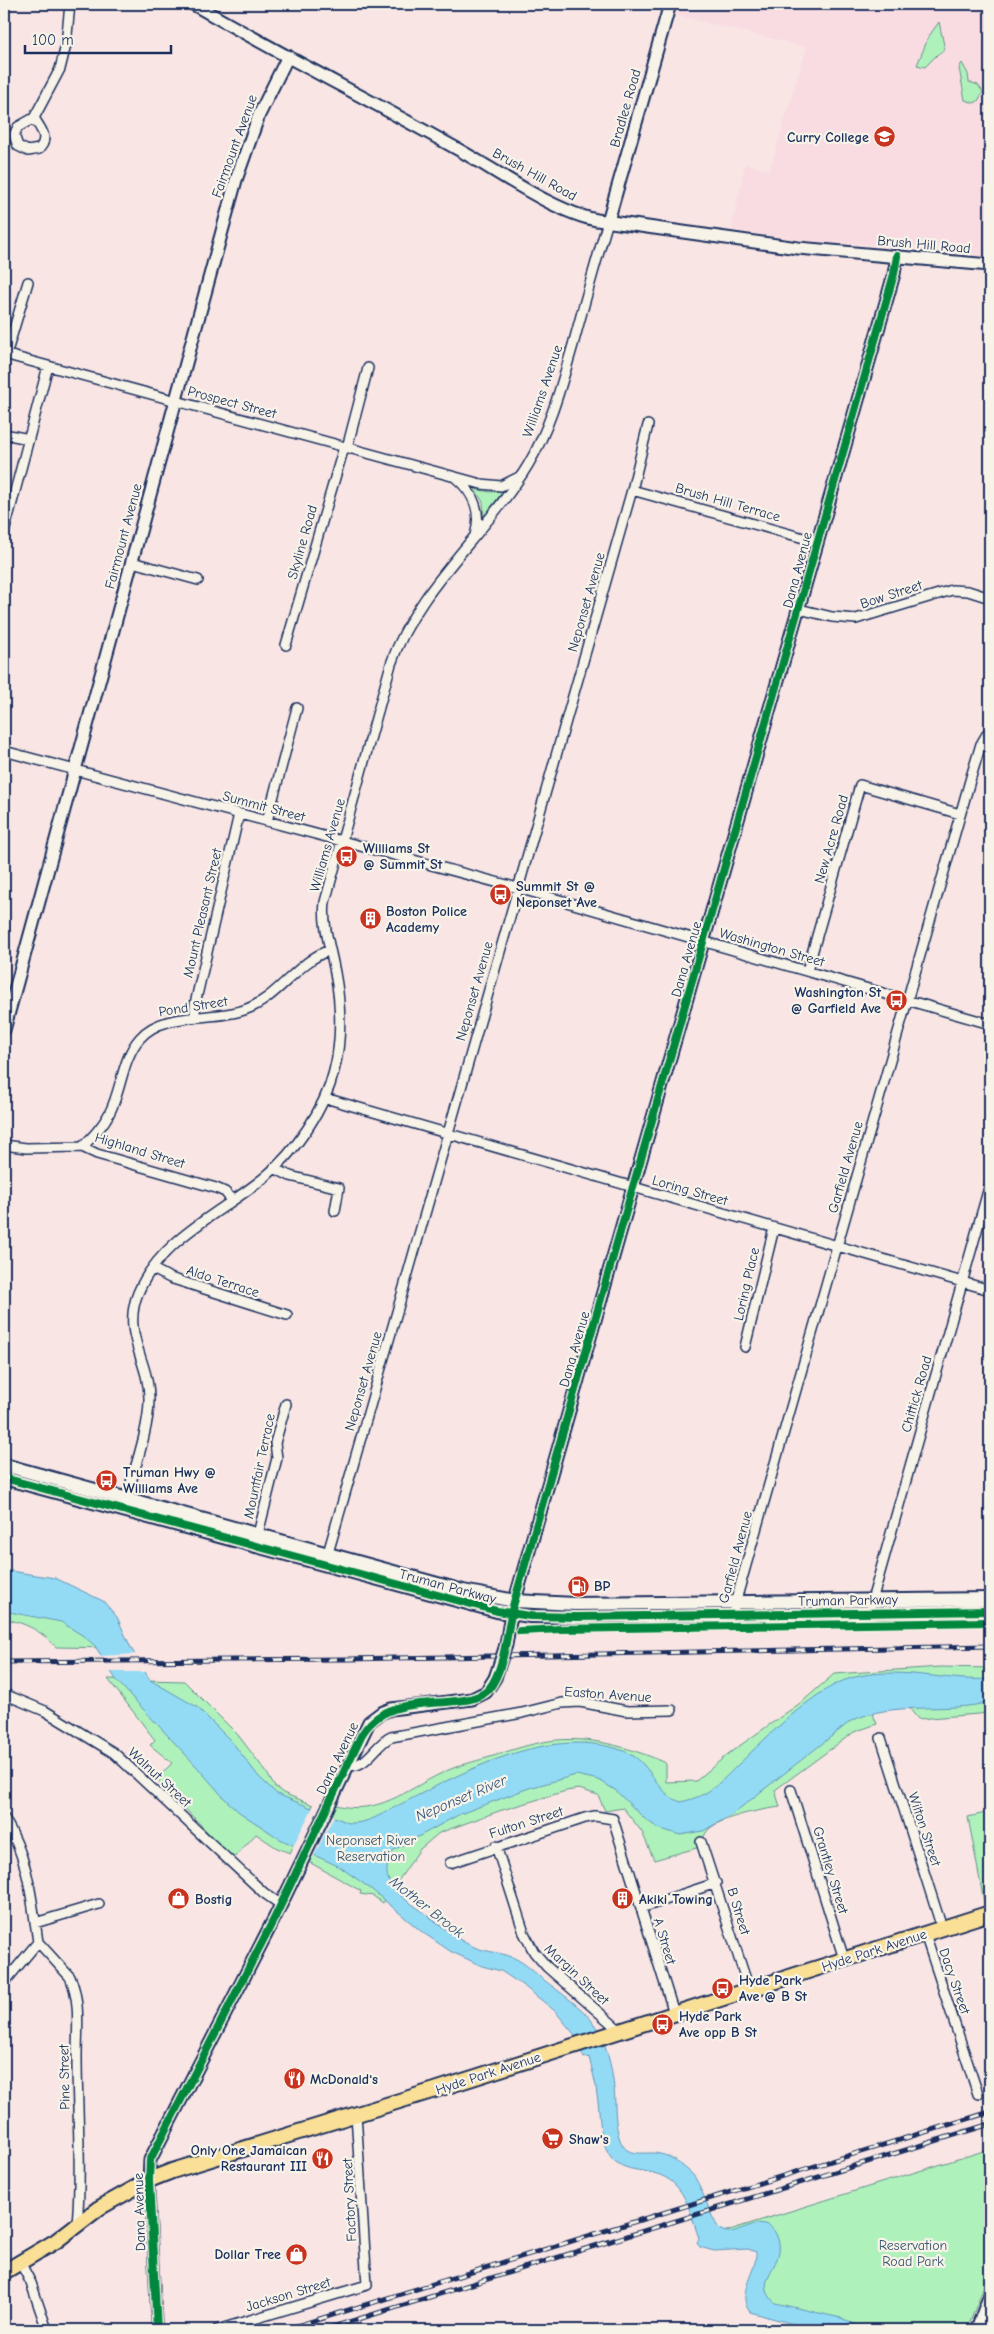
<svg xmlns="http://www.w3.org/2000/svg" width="994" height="2334" viewBox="0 0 994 2334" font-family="'Comic Neue',sans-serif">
  <rect width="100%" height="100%" fill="#f8e5e4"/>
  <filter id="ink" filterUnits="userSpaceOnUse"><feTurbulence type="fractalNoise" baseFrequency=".02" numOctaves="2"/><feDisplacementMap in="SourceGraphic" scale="10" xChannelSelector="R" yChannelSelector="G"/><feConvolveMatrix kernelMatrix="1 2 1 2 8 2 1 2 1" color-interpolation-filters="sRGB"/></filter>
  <g filter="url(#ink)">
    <path fill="#f9dbe2" d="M 679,4 L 990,4 L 990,256 L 947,253 L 947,247 L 828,243 L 732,230 L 745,164 L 770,170 L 807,47 L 676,15 Z"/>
    <path fill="#aff1ba" stroke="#65908c" d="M 939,22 L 945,50 L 938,54 L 925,67 L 917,65 L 929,36 Z
      M 962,63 L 968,74 L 969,82 L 978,85 L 983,92 L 978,101 L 974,103 L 965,100 L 959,68 Z
      M 475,489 L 490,492 L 503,491 L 484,517 L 483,502 Z
      M 4,1590 L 116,1648 L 56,1647 C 42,1631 24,1622 4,1619 Z
      M 941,1667 L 990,1668 L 990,1713 L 918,1719 L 906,1704 L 870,1707 L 877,1724 L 854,1732 L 775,1790 L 780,1807 C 760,1810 724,1816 709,1829 C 704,1834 703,1840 700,1847 L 654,1860 L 642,1832 L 623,1808 L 605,1811 L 598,1795 L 579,1789 L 566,1791 L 499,1811 L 439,1833 L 420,1849 L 383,1903 L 373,1896 L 360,1894 L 361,1891 L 309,1862 L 336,1805 C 378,1816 406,1790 442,1773 C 458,1765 473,1762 490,1757 C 509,1751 528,1744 549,1741 C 588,1735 628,1747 664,1762 L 666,1764 L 666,1782 L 696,1781 L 728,1754 L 803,1701 L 834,1674 Z
      M 108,1679 L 184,1681 L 238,1735 L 267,1773 L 274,1786 L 283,1793 L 313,1805 L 290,1853 L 277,1848 L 256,1834 L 233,1859 L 157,1779 L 172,1763 L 150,1745 L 155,1740 Z
      M 990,1812 L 990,1900 L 984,1902 L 968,1817 Z
      M 990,2149 L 990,2271 L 967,2330 L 863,2330 L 775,2305 L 765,2296 L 762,2284 L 775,2261 L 720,2233 Z"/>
    <path fill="#93dbf5" stroke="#6396b9" d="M 4,1570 L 55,1578 L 103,1601 L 117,1617 L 131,1648 L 150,1680 L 197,1707 L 232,1742 L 259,1777 L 277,1794 L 349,1823 C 371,1824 385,1811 405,1802 C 465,1771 541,1730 611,1747 C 619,1749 628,1752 635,1757 C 652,1769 660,1796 681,1802 C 711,1795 719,1783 740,1763 C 767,1737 814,1689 851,1678 C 897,1665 944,1682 990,1679 L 990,1702 C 944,1714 894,1700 851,1721 L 730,1816 L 703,1831 L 680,1835 L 658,1828 L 645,1819 L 615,1790 L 599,1780 L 576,1775 L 529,1788 L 460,1814 L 394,1850 C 373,1884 403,1897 426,1914 C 440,1925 456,1939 472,1946 C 484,1952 500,1952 512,1957 C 522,1961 532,1970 540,1977 C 555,1989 584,2008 594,2024 C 606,2040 612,2068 614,2088 C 616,2104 613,2139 627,2150 C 636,2156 650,2151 660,2154 C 672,2156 683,2166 692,2174 C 702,2184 712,2224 721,2230 C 736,2240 762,2208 776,2234 C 791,2265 749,2277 775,2303 L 841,2318 L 864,2328 L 880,2330 L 815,2330 L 750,2312 C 735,2293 758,2270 756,2252 L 748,2249 L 714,2251 L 700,2247 L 697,2243 L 699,2238 C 693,2222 689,2201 678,2188 C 658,2163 627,2178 611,2157 C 598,2138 601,2117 597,2095 C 596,2082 592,2070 589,2057 L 584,2058 L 574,2034 L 555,2011 L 525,1987 L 501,1971 L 482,1966 L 450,1951 L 422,1932 L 371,1889 L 340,1867 L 280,1839 L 239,1812 L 225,1799 L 198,1768 L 117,1681 L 95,1646 L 85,1637 L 61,1622 L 4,1611 Z"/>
    <path fill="#f8e5e4" d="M 137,1654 L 148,1672 L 109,1672 L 99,1656 Z
      M 313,1807 L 334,1816 L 313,1858 L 292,1848 Z"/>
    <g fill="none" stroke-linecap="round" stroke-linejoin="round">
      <defs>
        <path id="minor" d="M 34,118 C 40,128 50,138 39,149 L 28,151 L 18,146 L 14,135 L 18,127 L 34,118 L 60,69 L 66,45 L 70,4
          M 4,354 L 481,484 L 501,486 L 519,477
          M 6,355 L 28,282
          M 4,434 L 29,439
          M 347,448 L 368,368
          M 456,478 C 474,493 482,513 475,535
          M 632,490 L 818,542
          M 4,533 L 48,366
          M 132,562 L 198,580
          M 799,609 L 832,617 L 856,619 L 952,590 L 968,591 L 990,598
          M 286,645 L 344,447
          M 4,751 L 518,888 L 990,1024
          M 267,821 L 297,708
          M 807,971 L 860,785 L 960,814
          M 195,1018 L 195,1004 L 239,814
          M 325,1098 L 990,1290
          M 4,1145 L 26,1148 L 82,1147 L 97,1154 L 216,1188 L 225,1192 L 232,1200
          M 82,1147 C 95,1135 107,1121 113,1105 C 122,1083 124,1056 140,1038 C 163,1011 212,1021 244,1010 C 278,999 297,961 330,950
          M 274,1168 L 290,1176 L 339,1188 L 335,1211
          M 153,1269 L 170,1278 L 287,1315
          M 745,1347 L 774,1228
          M 125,1503 C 133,1473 149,1430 149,1400 C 150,1361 121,1335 138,1293 C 161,1238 221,1213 265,1177 C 295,1152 325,1109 334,1071 C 342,1040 341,1003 335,973 C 331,949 322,926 325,902 L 391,664 C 416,589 487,533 528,465 C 550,428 561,386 573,345 C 584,304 596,262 608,221
          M 258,1534 L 277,1458 L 275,1443 L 286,1404
          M 326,1560 L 632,490 L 648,425
          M 871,1604 L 990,1184
          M 734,1607 L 971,777 L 981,744 L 990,729
          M 4,1694 L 45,1711 L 114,1753 L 264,1893 L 280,1904
          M 881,1738 L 942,1928
          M 347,1765 C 366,1770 376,1743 391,1737 L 522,1713 L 562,1703 L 580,1702 L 627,1711 L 672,1710
          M 791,1790 L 844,1959
          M 4,1818 C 29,1860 31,1895 38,1942
          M 701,1842 L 749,1989
          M 496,1846 L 524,1933 L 534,1952 L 547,1967 L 619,2030
          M 450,1863 L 585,1818 L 595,1816 L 613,1819 L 674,2013
          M 641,1908 L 716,1883
          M 35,1923 L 99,1904
          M 925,1934 L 978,2094
          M 38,1942 L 70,1977 C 81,2001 77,2030 77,2056 C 77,2112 82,2168 77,2224
          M 4,1983 L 38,1942
          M 149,2180 L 157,2330
          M 20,2262 L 31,2283 L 47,2330
          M 217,2330 L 367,2285 L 356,2114"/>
        <path id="tertiary" d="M 193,4 C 278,53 366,98 452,146 C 493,168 553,212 597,220 L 798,248 L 990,265
          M 608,221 L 670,4
          M 4,1030 L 236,180 L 259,115 L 288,56
          M 506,1645 L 511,1614 L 894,274 L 897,256
          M 149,2180 L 150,2160 L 275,1917 L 369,1722 L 381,1713 L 391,1709 L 472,1699 L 486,1692 L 495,1678"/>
        <path id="secondary" d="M 4,1465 L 463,1591 L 515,1601 L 575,1604 L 990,1599
          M 4,1478 L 497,1611 L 530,1616 L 576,1617 L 990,1611
          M 977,2330 L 990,2296"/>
        <path id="primary" d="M 4,2272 L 56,2241 L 99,2208 L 149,2180 L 172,2171 L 435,2090 L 990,1913"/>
      </defs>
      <use href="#minor" stroke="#1b2f5e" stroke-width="12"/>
      <use href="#tertiary" stroke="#1b2f5e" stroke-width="15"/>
      <use href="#secondary" stroke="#1b2f5e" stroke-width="16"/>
      <use href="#primary" stroke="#1b2f5e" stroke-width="18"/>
      <use href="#minor" stroke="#f7f3e8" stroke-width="9"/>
      <use href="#tertiary" stroke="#f7f3e8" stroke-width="11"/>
      <use href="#secondary" stroke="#f7f3e8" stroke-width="12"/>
      <use href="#primary" stroke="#fadf96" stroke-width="14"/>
      <defs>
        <path id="rail" d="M 4,1662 L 348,1659 L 990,1646
          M 284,2330 L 990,2112
          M 323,2330 L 990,2124"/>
      </defs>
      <use href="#rail" stroke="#1b2f5e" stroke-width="5"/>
      <use href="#rail" stroke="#f7f3e8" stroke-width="3" stroke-dasharray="9" stroke-linecap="butt"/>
      <defs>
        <path id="tertiary-bridge" d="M 495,1678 L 506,1645"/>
      </defs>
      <use href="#tertiary-bridge" stroke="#1b2f5e" stroke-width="15" stroke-linecap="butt"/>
      <use href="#tertiary-bridge" stroke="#f7f3e8" stroke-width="11"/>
      <defs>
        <path id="cycleway" d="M 4,1478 L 497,1611 L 530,1616 L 576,1617 L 990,1611
          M 520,1631 L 561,1629 L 990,1622
          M 157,2330 L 149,2180 L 150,2160 L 275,1917 L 361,1736 C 381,1700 421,1705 457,1701 C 468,1700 481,1698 489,1689 C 504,1669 506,1639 511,1615 C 513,1604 517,1593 520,1582 L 894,274 L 897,256"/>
      </defs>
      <use href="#cycleway" stroke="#f7f3e8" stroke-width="11"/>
      <use href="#cycleway" stroke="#00873e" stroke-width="8"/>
    </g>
  </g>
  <defs>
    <symbol id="university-disc" viewBox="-11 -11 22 22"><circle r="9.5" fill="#c8321e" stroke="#f7f3e8"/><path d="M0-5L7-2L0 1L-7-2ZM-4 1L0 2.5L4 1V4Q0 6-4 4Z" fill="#fff"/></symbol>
    <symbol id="bus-disc" viewBox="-11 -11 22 22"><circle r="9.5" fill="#c8321e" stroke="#f7f3e8"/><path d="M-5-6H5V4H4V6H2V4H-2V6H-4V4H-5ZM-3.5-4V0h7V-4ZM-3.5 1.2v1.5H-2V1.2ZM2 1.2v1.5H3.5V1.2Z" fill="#fff"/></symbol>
    <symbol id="building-disc" viewBox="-11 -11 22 22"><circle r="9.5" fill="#c8321e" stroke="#f7f3e8"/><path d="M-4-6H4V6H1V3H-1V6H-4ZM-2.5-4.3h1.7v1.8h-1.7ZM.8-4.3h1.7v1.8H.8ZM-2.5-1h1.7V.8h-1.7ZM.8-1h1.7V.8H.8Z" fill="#fff"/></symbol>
    <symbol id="fuel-disc" viewBox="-11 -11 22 22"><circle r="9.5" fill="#c8321e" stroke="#f7f3e8"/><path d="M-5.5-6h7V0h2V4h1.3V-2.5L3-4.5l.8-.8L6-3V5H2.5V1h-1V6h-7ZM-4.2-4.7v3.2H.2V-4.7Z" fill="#fff"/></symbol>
    <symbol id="shop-disc" viewBox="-11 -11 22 22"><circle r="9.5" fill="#c8321e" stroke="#f7f3e8"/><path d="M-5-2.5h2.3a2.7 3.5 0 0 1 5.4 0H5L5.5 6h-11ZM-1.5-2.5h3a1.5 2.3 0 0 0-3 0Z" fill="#fff"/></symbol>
    <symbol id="restaurant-disc" viewBox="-11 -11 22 22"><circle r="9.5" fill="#c8321e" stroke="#f7f3e8"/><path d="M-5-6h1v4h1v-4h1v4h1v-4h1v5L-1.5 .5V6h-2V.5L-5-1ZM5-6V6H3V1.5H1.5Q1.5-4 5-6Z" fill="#fff"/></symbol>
    <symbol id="supermarket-disc" viewBox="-11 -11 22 22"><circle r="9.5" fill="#c8321e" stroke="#f7f3e8"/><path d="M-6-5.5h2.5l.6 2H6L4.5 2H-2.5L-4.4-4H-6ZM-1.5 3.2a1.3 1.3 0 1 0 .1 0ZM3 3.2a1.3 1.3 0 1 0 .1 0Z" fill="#fff"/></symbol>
  </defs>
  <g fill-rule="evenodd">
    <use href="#university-disc" x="872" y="124" width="25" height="25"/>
    <use href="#bus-disc" x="334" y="844" width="25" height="25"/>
    <use href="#bus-disc" x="488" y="882" width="25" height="25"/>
    <use href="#building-disc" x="358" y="906" width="25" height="25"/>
    <use href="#bus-disc" x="884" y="988" width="25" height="25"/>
    <use href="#bus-disc" x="94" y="1468" width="25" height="25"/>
    <use href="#fuel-disc" x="566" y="1574" width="25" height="25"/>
    <use href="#shop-disc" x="166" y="1886" width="25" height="25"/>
    <use href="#building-disc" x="610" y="1886" width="25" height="25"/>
    <use href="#bus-disc" x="710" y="1976" width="25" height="25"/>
    <use href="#bus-disc" x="650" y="2012" width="25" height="25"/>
    <use href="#restaurant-disc" x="282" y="2066" width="25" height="25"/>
    <use href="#supermarket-disc" x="540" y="2126" width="25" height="25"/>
    <use href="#restaurant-disc" x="310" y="2146" width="25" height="25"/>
    <use href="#shop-disc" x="284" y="2242" width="25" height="25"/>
  </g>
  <g text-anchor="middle" stroke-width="4.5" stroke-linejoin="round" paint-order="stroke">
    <g font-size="14" fill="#1b2f5e" stroke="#f7f3e8">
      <text transform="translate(625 108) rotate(-74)" y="5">Bradlee Road</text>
      <text transform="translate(234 146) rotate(-70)" y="5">Fairmount Avenue</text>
      <text transform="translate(535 174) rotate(29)" y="5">Brush Hill Road</text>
      <text transform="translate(924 244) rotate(5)" y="5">Brush Hill Road</text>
      <text transform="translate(542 391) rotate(-71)" y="5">Williams Avenue</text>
      <text transform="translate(232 402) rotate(15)" y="5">Prospect Street</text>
      <text transform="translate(728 502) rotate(16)" y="5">Brush Hill Terrace</text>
      <text transform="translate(123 536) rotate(-75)" y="5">Fairmount Avenue</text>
      <text transform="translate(302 542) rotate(-74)" y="5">Skyline Road</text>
      <text transform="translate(797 570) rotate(-75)" y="5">Dana Avenue</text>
      <text transform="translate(891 594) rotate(-18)" y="5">Bow Street</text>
      <text transform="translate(586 602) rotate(-74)" y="5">Neponset Avenue</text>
      <text transform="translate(264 806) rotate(15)" y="5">Summit Street</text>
      <text transform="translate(831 839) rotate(-74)" y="5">New Acre Road</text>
      <text transform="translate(327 845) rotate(-74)" y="5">Williams Avenue</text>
      <text transform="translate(202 913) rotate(-77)" y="5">Mount Pleasant Street</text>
      <text transform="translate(772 947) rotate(16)" y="5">Washington Street</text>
      <text transform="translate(686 959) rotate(-74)" y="5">Dana Avenue</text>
      <text transform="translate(474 991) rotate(-74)" y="5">Neponset Avenue</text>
      <text transform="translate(193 1006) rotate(-9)" y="5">Pond Street</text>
      <text transform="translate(140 1150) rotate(17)" y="5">Highland Street</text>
      <text transform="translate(845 1167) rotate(-74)" y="5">Garfield Avenue</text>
      <text transform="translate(690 1190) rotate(16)" y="5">Loring Street</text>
      <text transform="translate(223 1281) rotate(18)" y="5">Aldo Terrace</text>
      <text transform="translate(746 1284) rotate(-77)" y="5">Loring Place</text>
      <text transform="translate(574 1349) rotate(-74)" y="5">Dana Avenue</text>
      <text transform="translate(363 1381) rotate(-74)" y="5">Neponset Avenue</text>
      <text transform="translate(916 1394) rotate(-74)" y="5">Chittick Road</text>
      <text transform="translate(259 1466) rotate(-78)" y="5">Mountfair Terrace</text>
      <text transform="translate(735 1557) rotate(-75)" y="5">Garfield Avenue</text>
      <text transform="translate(448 1586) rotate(15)" y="5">Truman Parkway</text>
      <text transform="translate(848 1600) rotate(-1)" y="5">Truman Parkway</text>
      <text transform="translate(608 1694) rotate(4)" y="5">Easton Avenue</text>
      <text transform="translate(337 1758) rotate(-64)" y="5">Dana Avenue</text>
      <text transform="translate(160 1777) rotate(43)" y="5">Walnut Street</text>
      <text transform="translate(526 1822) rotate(-18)" y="5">Fulton Street</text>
      <text transform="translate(925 1829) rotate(72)" y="5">Wilton Street</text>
      <text transform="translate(831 1870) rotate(73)" y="5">Grantley Street</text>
      <text transform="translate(739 1911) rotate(73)" y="5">B Street</text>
      <text transform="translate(665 1941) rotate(73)" y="5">A Street</text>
      <text transform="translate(874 1950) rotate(-18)" y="5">Hyde Park Avenue</text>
      <text transform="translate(577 1974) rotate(43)" y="5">Margin Street</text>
      <text transform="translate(955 1981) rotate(71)" y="5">Dacy Street</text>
      <text transform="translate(488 2073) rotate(-18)" y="5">Hyde Park Avenue</text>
      <text transform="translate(64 2077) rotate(-91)" y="5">Pine Street</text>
      <text transform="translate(349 2200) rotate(-93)" y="5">Factory Street</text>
      <text transform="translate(139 2212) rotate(-92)" y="5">Dana Avenue</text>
      <text transform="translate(288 2294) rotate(-17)" y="5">Jackson Street</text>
    </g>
    <g font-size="14" font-weight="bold" fill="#1b2f5e" stroke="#f7f3e8" text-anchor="start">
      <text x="869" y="142" text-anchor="end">Curry College</text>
      <text x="363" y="853">Williams St<tspan x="363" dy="16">@ Summit St</tspan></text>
      <text x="516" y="891">Summit St @<tspan x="516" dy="16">Neponset Ave</tspan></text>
      <text x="386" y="916">Boston Police<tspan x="386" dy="16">Academy</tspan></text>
      <text x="881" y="997" text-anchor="end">Washington St<tspan x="881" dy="16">@ Garfield Ave</tspan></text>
      <text x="123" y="1477">Truman Hwy @<tspan x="123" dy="16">Williams Ave</tspan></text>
      <text x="594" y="1591">BP</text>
      <text x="195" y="1904">Bostig</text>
      <text x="639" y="1904">Akiki Towing</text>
      <text x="739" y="1985">Hyde Park<tspan x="739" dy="16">Ave @ B St</tspan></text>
      <text x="679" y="2021">Hyde Park<tspan x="679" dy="16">Ave opp B St</tspan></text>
      <text x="310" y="2084">McDonald's</text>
      <text x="569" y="2144">Shaw's</text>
      <text x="307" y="2155" text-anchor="end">Only One Jamaican<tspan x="307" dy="16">Restaurant III</tspan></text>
      <text x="281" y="2259" text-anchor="end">Dollar Tree</text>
    </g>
    <g font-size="14" fill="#395670" stroke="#f7f3e8">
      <text x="371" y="1845">Neponset River<tspan x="371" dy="16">Reservation</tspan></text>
      <text x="913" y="2250">Reservation<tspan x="913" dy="16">Road Park</tspan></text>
    </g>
    <g font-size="15" font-style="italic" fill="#33517c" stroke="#f7f3e8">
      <text transform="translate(461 1798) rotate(-23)" y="5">Neponset River</text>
      <text transform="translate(427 1907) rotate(38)" y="5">Mother Brook</text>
    </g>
  </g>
  <rect width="994" height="2334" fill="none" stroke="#f7f3e8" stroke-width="20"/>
  <rect x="10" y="10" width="974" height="2314" fill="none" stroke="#1b2f5e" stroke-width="2" filter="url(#ink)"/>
  <path d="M25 45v8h146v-8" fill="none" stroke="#1b2f5e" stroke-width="2.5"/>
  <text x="32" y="45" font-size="15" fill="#1b2f5e" stroke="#f7f3e8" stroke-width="4" paint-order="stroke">100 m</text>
</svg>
